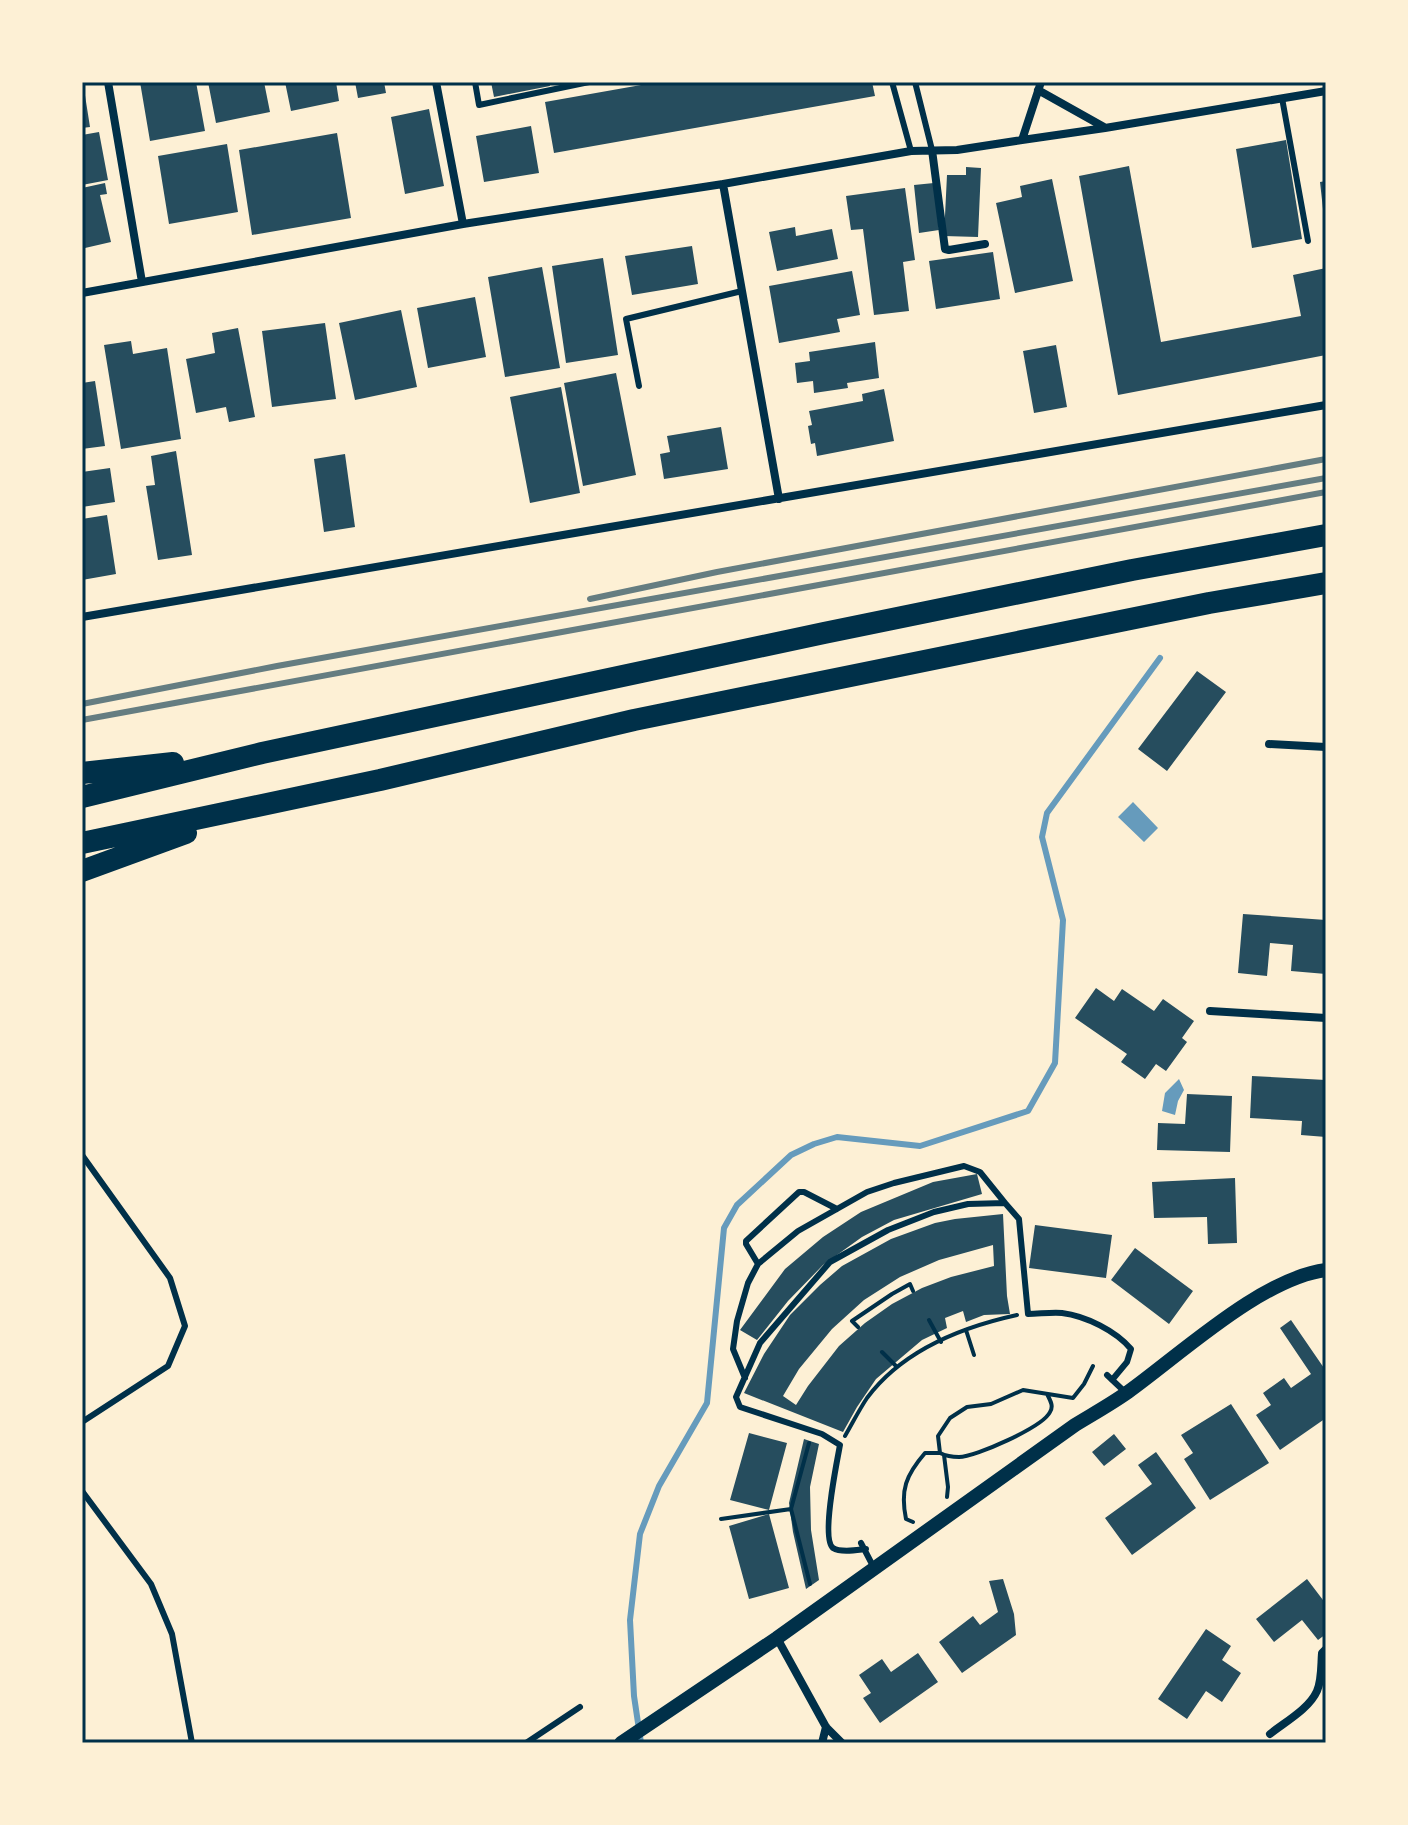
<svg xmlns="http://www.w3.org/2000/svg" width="1408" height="1825" viewBox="0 0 1408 1825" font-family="Overpass,sans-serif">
  <rect width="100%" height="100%" fill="#fdf0d5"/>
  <path fill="#669bbc" d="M 1133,802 L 1158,828 L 1144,842 L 1118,817 Z
    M 1179,1079 L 1184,1090 L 1178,1101 L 1175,1115 L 1162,1111 L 1165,1093 Z"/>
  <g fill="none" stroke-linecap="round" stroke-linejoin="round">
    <path stroke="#669bbc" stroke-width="6" d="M 641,1743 L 634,1696 L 630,1620 L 640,1534 L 659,1486 L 707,1403 L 724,1228 L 737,1205 L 791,1155 L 814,1144 L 837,1137 L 920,1146 L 1028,1111 L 1055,1063 L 1063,920 L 1042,837 L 1047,813 L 1160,658"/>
  </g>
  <path fill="#264d5e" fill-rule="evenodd" d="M 140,82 L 196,82 L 205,131 L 150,141 Z
    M 208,82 L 264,82 L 270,112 L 216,123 Z
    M 285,82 L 336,82 L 339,101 L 291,111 Z
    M 355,82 L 384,82 L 386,93 L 358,98 Z
    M 491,82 L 549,82 L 550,86 L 494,97 Z
    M 658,82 L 872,82 L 875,96 L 554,153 L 545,102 Z
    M 82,89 L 84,89 L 90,127 L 82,128 Z
    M 429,109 L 444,186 L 405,194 L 391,117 Z
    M 531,126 L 539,173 L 484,182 L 476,136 Z
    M 99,132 L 108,180 L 82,185 L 82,135 Z
    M 337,133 L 351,218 L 252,235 L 239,150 Z
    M 1286,140 L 1302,239 L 1252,248 L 1236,149 Z
    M 227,144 L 238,212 L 169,224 L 158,156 Z
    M 1129,166 L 1161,342 L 1301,316 L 1293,275 L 1326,268 L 1326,355 L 1118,395 L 1079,176 Z
    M 966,167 L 981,168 L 978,237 L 944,236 L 947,175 L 966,175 Z
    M 1052,179 L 1073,281 L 1015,293 L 996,203 L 1022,197 L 1020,186 Z
    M 1326,181 L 1326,218 L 1324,218 L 1320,182 Z
    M 105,183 L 107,194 L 100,195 L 111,242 L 85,248 L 82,233 L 82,188 Z
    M 934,183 L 939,230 L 919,233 L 914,185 Z
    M 905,188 L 915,260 L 903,262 L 909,311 L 874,315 L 863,229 L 851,230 L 846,196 Z
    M 795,227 L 796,236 L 832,229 L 838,259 L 777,271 L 769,232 Z
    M 692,246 L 698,284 L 632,295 L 625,256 Z
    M 993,252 L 1000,299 L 936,309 L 929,261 Z
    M 603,258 L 618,355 L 566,363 L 552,266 Z
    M 542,267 L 560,368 L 505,377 L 488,277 Z
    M 852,271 L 860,315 L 837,319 L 840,332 L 779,343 L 769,286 Z
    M 475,297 L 486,357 L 428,368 L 417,308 Z
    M 401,310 L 417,387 L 355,400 L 339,323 Z
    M 325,323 L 336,399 L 272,407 L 262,331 Z
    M 238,328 L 255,417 L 229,422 L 226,407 L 196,413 L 186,359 L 215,353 L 212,333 Z
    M 131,341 L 133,354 L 167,348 L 181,439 L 121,449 L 104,345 Z
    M 875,342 L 879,378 L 847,383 L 848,388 L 814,393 L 813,381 L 797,383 L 795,363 L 810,361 L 809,352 Z
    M 1056,345 L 1067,407 L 1034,413 L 1023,351 Z
    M 616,373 L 636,475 L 583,486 L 564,383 Z
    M 95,381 L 105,446 L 82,449 L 82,383 Z
    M 561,387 L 580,493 L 530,503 L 510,397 Z
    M 884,389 L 894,441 L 817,456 L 815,443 L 811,444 L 808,426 L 812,425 L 809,411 L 863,401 L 862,394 Z
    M 721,427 L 728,469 L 664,479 L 660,454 L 670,452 L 667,436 Z
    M 176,451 L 192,555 L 158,560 L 146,486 L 155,485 L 151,456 Z
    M 345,454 L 355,527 L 324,532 L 314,459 Z
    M 110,468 L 115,502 L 82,507 L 82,472 Z
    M 107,515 L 116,574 L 82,580 L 82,519 Z
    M 1197,671 L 1226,692 L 1167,771 L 1138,749 Z
    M 1243,914 L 1326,920 L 1326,974 L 1291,971 L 1293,945 L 1270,943 L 1267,976 L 1238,973 Z
    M 1096,988 L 1114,1001 L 1122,989 L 1154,1011 L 1163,999 L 1194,1021 L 1182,1038 L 1187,1042 L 1166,1071 L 1156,1064 L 1145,1079 L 1121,1062 L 1127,1054 L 1075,1018 Z
    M 1252,1076 L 1326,1080 L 1326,1137 L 1301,1135 L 1302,1121 L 1250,1118 Z
    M 1187,1094 L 1232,1096 L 1230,1152 L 1157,1150 L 1158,1123 L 1185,1124 Z
    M 977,1174 L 982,1194 L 894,1220 L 862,1237 L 823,1265 L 788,1301 L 757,1340 L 740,1330 L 785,1269 L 823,1237 L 861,1212 L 933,1182 Z
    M 1235,1178 L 1237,1243 L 1208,1244 L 1207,1217 L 1154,1218 L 1152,1182 Z
    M 1003,1214 L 1007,1296 L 1010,1314 L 984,1315 L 966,1322 L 963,1311 L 945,1318 L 947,1328 L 922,1340 L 876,1379 L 857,1407 L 843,1432 L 744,1393 L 764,1354 L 790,1315 L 820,1285 L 842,1266 L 891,1239 L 935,1223 L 955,1219 ZM 993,1245 L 994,1266 L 951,1277 L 922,1288 L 892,1304 L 865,1323 L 839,1346 L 808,1386 L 796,1405 L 783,1396 L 799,1369 L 832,1329 L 864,1300 L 900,1277 L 939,1260 Z
    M 1035,1225 L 1112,1235 L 1106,1278 L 1029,1268 Z
    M 1135,1248 L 1193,1291 L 1169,1324 L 1111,1280 Z
    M 1291,1320 L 1326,1371 L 1326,1418 L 1280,1450 L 1256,1415 L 1271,1405 L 1263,1393 L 1284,1378 L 1291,1388 L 1311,1374 L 1280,1328 Z
    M 1231,1404 L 1269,1463 L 1210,1500 L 1184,1459 L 1193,1453 L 1181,1435 Z
    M 749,1433 L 787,1443 L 769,1510 L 730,1500 Z
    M 1114,1434 L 1126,1449 L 1104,1466 L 1092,1452 Z
    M 804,1439 L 819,1444 L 810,1487 L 811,1530 L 819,1580 L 806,1589 L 793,1532 L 789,1503 Z
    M 1156,1452 L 1196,1508 L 1132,1555 L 1105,1518 L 1152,1484 L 1138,1465 Z
    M 769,1514 L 789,1588 L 749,1599 L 729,1526 Z
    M 1003,1579 L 1014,1614 L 1016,1635 L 962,1673 L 939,1642 L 973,1616 L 980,1625 L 998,1612 L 989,1581 Z
    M 1307,1579 L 1326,1604 L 1326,1634 L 1318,1640 L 1302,1620 L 1274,1642 L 1256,1619 Z
    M 1206,1629 L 1231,1646 L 1222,1660 L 1241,1673 L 1222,1702 L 1206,1691 L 1187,1719 L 1158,1699 Z
    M 918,1653 L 938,1682 L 880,1723 L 863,1698 L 871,1693 L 859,1675 L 882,1659 L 891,1672 Z"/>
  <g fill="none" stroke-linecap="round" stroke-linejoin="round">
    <path stroke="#003049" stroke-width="4" d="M 929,1320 L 941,1342
      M 858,1327 L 852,1321 L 892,1294 L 910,1284 L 913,1291
      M 966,1330 L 974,1355
      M 882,1352 L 897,1367
      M 1047,1394 C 1050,1400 1054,1406 1050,1412 C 1043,1427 975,1457 959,1457 C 952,1457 946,1456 940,1453 L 938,1436 L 950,1418 L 967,1407 L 991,1404 L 1023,1390 L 1073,1398 L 1084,1384 L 1093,1366
      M 845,1436 C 852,1424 859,1410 867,1398 C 902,1351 962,1327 1017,1315
      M 809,1443 L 791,1509 L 810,1584
      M 944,1455 L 948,1487 L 947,1497
      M 721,1519 L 791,1509
      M 913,1522 L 906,1519 C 900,1490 906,1475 925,1453 L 940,1453"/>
    <path stroke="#003049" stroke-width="6" d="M 475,82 L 479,105 L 589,82
      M 892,82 L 911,151
      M 915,82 L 932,150
      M 1282,98 L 1308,241
      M 639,386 L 626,319 L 742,291
      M 82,1155 L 170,1278 L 185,1326 L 168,1366 L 82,1422
      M 758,1264 L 746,1244 L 746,1241 L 799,1192 L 804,1192 L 837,1209
      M 1107,1375 L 1125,1392
      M 745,1378 L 733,1349 L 737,1321 L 748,1283 L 758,1264 L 798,1231 L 867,1192 L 894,1183 L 964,1166 L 980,1172 L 1005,1203
      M 82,1491 L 151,1584 L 172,1634 L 192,1743
      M 861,1543 L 874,1568
      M 866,1549 C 857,1550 841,1553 833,1548 C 821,1539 837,1461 840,1445 L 822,1434 L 740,1407 L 736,1397 L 760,1343 L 830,1262 L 888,1230 L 934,1212 L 968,1204 L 1005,1203 L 1019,1219 L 1028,1314 C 1039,1314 1051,1312 1062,1313 C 1086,1316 1116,1331 1131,1349 L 1127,1362 L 1112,1380
      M 526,1743 L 580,1707"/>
    <path stroke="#003049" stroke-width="8" d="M 108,82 L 142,282
      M 436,82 L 463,224
      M 1038,90 L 1104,127
      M 1022,140 L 1105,128 L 1326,91
      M 932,150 L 945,249 L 949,250 L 985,244
      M 723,184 L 779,499
      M 82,293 L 463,224 L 723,184 L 911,151 L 957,150 L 1022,140 L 1041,82
      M 82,617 L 1326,405
      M 1269,744 L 1326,747
      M 1210,1011 L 1326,1018
      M 777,1638 L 826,1727 L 842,1743
      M 1270,1734 C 1285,1722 1309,1709 1317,1691 C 1322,1680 1321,1665 1322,1653 L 1326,1649
      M 822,1743 L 826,1727"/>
    <path stroke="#003049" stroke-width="14" d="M 621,1743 L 777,1638 L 1075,1425 C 1093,1414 1111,1404 1128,1392 C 1181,1354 1262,1278 1326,1270"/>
    <path stroke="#003049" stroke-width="22" d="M 82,773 L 173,763
      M 82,797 L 262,753 L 824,633 L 1132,570 L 1326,535
      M 82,843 L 380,780 L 634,720 L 1209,603 L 1326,583
      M 82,871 L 186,833"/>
    <path stroke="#657d81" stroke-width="6" d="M 590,599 L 717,572 L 1326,459
      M 82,704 L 277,666 L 1326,478
      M 82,720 L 1326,492"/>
  </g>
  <rect width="1408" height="1825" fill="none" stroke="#fdf0d5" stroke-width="168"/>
  <rect x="84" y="84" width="1240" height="1657" fill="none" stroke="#003049" stroke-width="3"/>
</svg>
